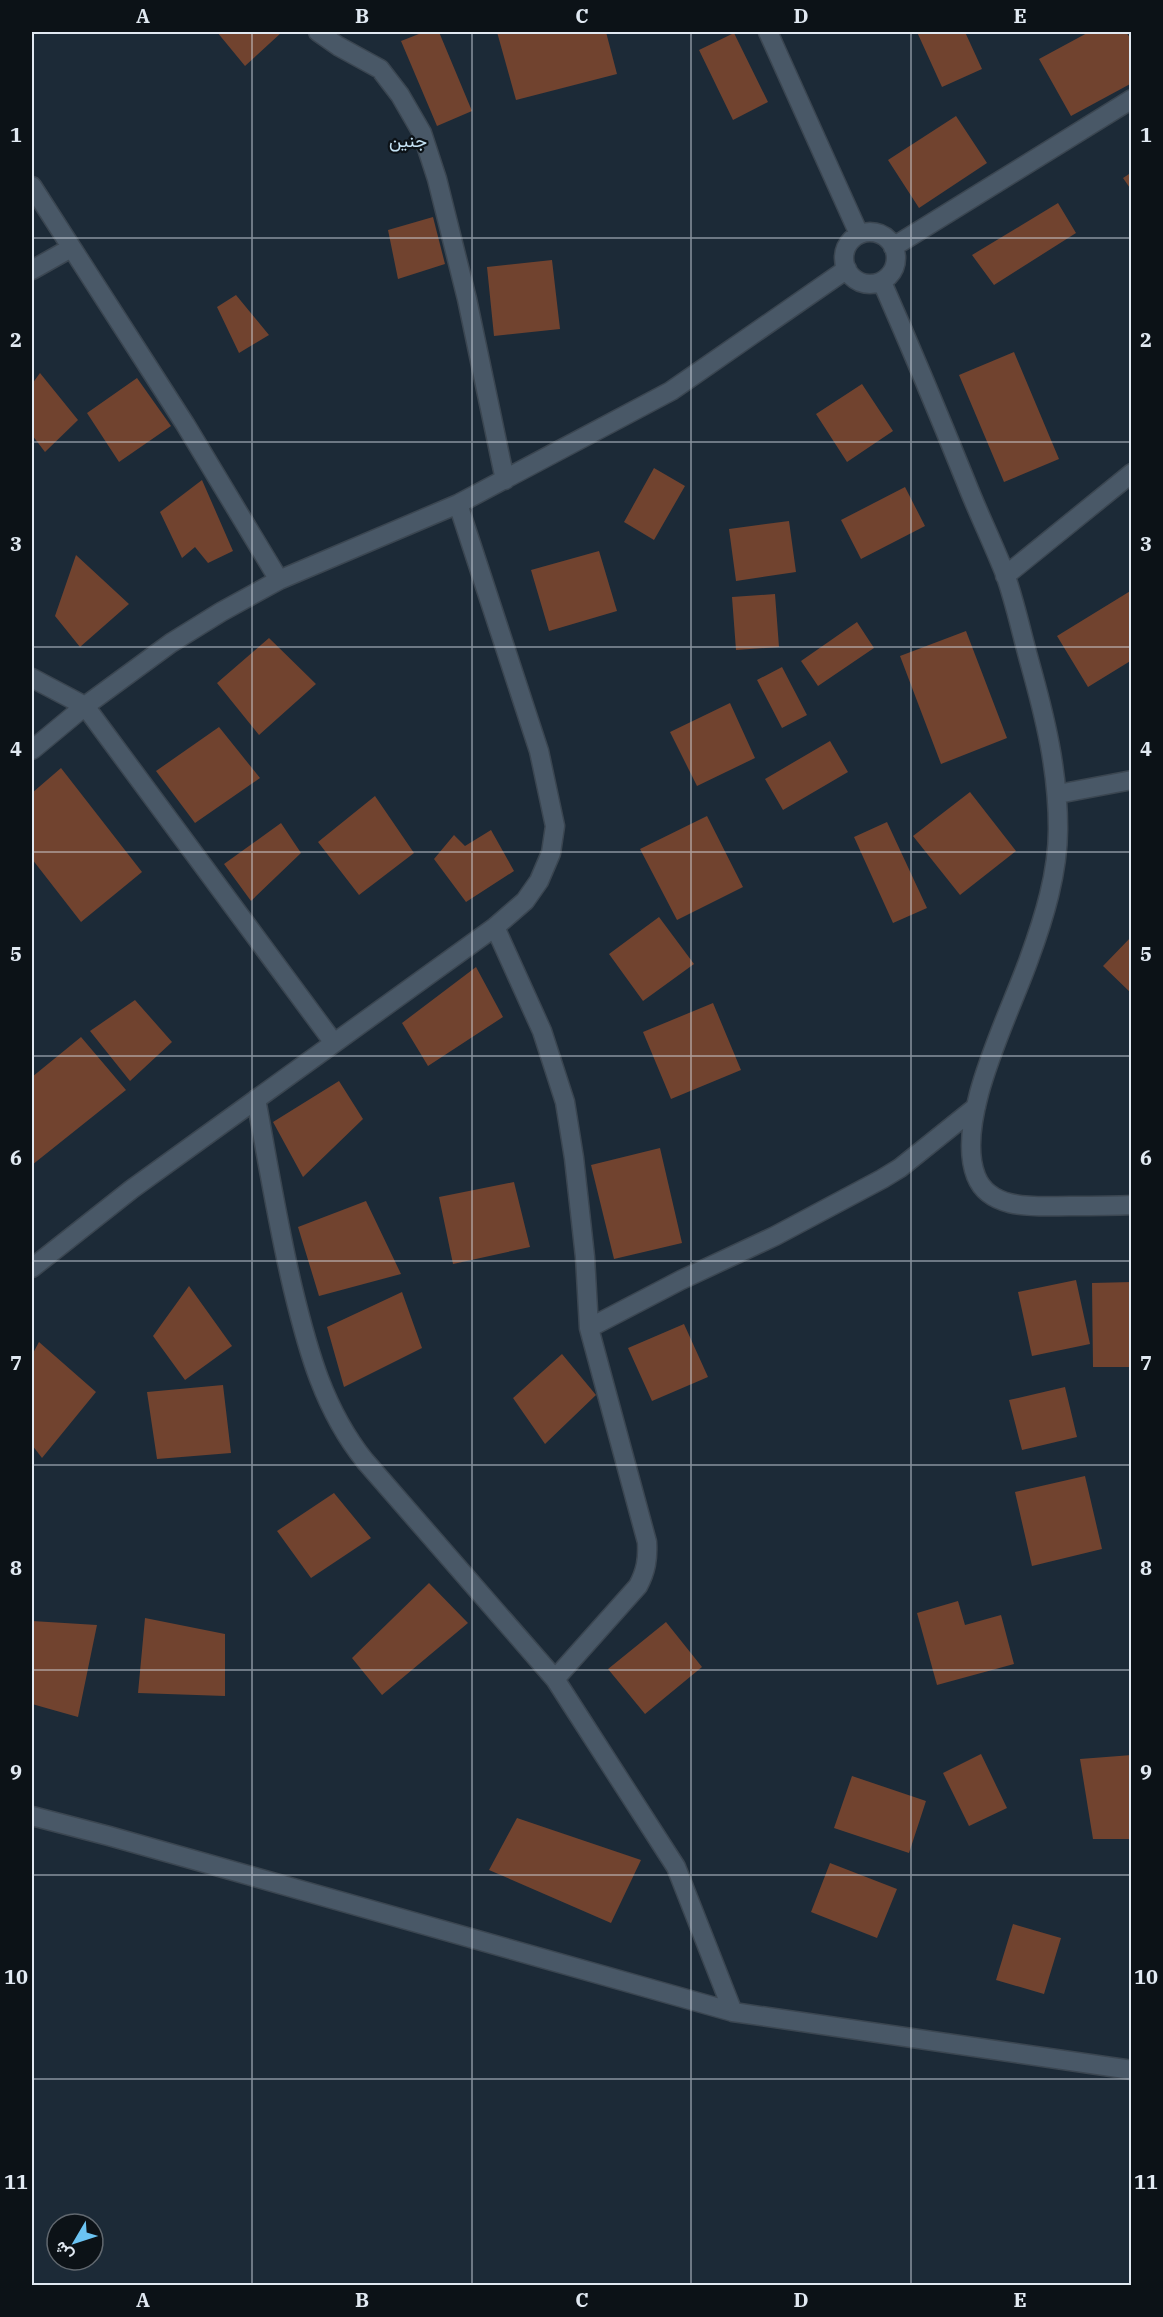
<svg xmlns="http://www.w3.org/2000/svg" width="1163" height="2317" viewBox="0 0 1163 2317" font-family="'IBM Plex Serif',Vazirmatn,serif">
  <rect width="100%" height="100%" fill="#1c2a37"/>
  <path fill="#71432f" d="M 217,32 L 282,32 L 245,66 Z
    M 424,32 L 439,32 L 472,111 L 437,126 L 401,41 Z
    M 497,32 L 606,32 L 617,74 L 516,100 Z
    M 917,32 L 965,32 L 982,69 L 942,87 Z
    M 1089,32 L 1126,32 L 1132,41 L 1132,83 L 1071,116 L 1039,59 Z
    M 734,33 L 768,102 L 733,120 L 699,50 Z
    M 956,116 L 987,163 L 919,208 L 888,160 Z
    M 1132,172 L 1132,191 L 1123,178 Z
    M 1058,203 L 1076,233 L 994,285 L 972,255 Z
    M 433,217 L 445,264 L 398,279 L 388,230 Z
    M 552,260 L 560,329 L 494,336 L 487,267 Z
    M 236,295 L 269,335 L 239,353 L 217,307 Z
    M 1014,352 L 1059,459 L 1004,482 L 959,375 Z
    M 40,373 L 78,420 L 45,452 L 32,435 L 32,384 Z
    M 137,378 L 171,426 L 119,462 L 87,413 Z
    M 862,384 L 893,431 L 847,462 L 816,414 Z
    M 654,468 L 685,486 L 654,540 L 624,522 Z
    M 202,480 L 233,551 L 208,563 L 195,547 L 182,558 L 160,512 Z
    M 905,487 L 925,526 L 861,559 L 841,520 Z
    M 789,521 L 796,572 L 736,581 L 729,529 Z
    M 599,551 L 617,611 L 549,631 L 531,570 Z
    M 76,555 L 129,604 L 80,647 L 55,616 Z
    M 1132,590 L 1132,660 L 1088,687 L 1057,636 Z
    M 775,594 L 779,647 L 736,650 L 732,597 Z
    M 857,622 L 874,648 L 818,686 L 801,661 Z
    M 966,631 L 1007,738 L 941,764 L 900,656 Z
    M 269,638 L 316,684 L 259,735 L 217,683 Z
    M 782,667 L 807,715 L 782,728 L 757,680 Z
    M 730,703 L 755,758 L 697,786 L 670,732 Z
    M 219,727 L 260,778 L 195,823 L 156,771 Z
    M 830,741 L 848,772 L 783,810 L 765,779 Z
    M 61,768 L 142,872 L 81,922 L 32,859 L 32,793 Z
    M 970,792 L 1016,851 L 960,895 L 913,836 Z
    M 375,796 L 414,853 L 359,895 L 318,842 Z
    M 707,816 L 743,887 L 677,920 L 640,849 Z
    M 887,822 L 927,908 L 893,923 L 854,837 Z
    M 281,823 L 301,853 L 251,901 L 224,864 Z
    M 491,830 L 514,871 L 466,902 L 434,859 L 454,835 L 465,846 Z
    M 659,917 L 694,964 L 643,1001 L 609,954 Z
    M 1132,936 L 1132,994 L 1103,966 Z
    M 476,967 L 503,1017 L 428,1066 L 402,1023 Z
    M 135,1000 L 172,1042 L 130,1081 L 90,1031 Z
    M 713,1003 L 741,1070 L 671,1099 L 643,1032 Z
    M 81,1037 L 126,1090 L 32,1165 L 32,1077 Z
    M 339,1081 L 363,1119 L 303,1177 L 273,1122 Z
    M 660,1148 L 682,1243 L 614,1259 L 591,1165 Z
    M 514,1182 L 530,1247 L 453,1264 L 439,1197 Z
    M 366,1201 L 401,1274 L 319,1296 L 298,1227 Z
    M 1076,1280 L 1090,1344 L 1032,1356 L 1018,1292 Z
    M 1132,1282 L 1132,1367 L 1093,1367 L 1092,1283 Z
    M 189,1286 L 232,1346 L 185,1380 L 153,1336 Z
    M 402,1292 L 422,1348 L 344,1387 L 327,1327 Z
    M 684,1324 L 708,1377 L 652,1401 L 628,1348 Z
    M 39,1342 L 96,1392 L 42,1458 L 32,1445 L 32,1355 Z
    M 562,1354 L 596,1395 L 545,1444 L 513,1398 Z
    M 223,1385 L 231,1453 L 157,1459 L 147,1392 Z
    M 1065,1387 L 1077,1437 L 1022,1450 L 1009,1400 Z
    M 1085,1476 L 1102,1549 L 1032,1566 L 1015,1492 Z
    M 334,1493 L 371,1538 L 311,1578 L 277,1531 Z
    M 429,1583 L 468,1623 L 382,1695 L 352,1658 Z
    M 958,1601 L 965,1625 L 1001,1615 L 1014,1664 L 937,1685 L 917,1613 Z
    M 145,1618 L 225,1634 L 225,1696 L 138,1693 Z
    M 32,1621 L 97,1625 L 78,1717 L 32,1704 Z
    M 666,1622 L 702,1667 L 645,1714 L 608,1669 Z
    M 981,1754 L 1007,1808 L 969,1826 L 943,1773 Z
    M 1132,1755 L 1132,1839 L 1093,1839 L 1080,1759 Z
    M 852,1776 L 926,1801 L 909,1853 L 834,1828 Z
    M 517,1818 L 641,1860 L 611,1923 L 489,1870 Z
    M 830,1863 L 897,1889 L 877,1938 L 811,1912 Z
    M 1013,1924 L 1061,1938 L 1044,1994 L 996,1980 Z"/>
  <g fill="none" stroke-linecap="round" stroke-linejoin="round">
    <defs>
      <path id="minor" d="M 318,32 L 338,46 L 380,69 L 400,95 L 422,133 L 437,179 L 467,299 L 505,480
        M 768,32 L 859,234
        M 32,186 L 185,424 L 279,580
        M844 258a26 26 0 1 1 52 0a26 26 0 1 1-52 0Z
        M 893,247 L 1132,99
        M 32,270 L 71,248
        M 882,282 C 911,348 939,415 966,482 C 978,513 993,543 1005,574 C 1015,602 1021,631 1029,660 C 1045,717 1058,769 1058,829 C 1058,873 1044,918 1029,959 C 1010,1014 954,1120 976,1176 C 990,1212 1039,1206 1070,1206 C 1091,1206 1111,1206 1132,1205
        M 1005,576 L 1132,473
        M 32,678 L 85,706 L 334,1043
        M 32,750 L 85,706 L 171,643 L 221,612 L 279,580 L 458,504 L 671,391 L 847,269
        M 1058,794 L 1132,780
        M 495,927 L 542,1031 L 565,1102 L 574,1158 L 585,1257 L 589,1328 L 647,1542 C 648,1559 646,1571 638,1586 L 555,1679
        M 256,1099 C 268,1163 278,1226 293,1289 C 308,1351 324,1410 365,1461 L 555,1679 L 676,1867 L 733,2012
        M 32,1268 L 132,1189 L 495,927 L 525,901 L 539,881 L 551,853 L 555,826 L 539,751 L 458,504
        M 589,1328 L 681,1280 L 775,1236 L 882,1179 L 900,1168 L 976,1107
        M 32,1816 L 109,1836 L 733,2012 L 1132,2070"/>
    </defs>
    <use href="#minor" stroke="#3b4651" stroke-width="21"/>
    <use href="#minor" stroke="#495867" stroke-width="18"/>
  </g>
  <path fill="none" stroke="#e1e9f2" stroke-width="1.5" stroke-opacity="0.55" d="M 252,32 L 252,2286M 472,32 L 472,2286M 691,32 L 691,2286M 911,32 L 911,2286M 32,238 L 1132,238M 32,442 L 1132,442M 32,647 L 1132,647M 32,852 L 1132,852M 32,1056 L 1132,1056M 32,1261 L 1132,1261M 32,1465 L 1132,1465M 32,1670 L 1132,1670M 32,1875 L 1132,1875M 32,2079 L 1132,2079"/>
  <g text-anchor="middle" stroke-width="4.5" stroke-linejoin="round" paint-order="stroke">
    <g font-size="18" fill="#c6e3f5" stroke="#0c1217">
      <text x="408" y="147">جنين</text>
    </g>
  </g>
  <rect width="1163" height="2317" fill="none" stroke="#0c1217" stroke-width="66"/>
  <g transform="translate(75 2242) rotate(231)"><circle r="28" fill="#0c1217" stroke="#61686f" stroke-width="1.5"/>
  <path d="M0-4.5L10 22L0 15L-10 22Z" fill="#6bc3f2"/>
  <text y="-9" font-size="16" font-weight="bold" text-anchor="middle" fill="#e1e9f2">ش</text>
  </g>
  <rect x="33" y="33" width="1097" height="2251" fill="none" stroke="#e1e9f2" stroke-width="2"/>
  <g font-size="20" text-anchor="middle" font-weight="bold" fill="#e1e9f2">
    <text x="143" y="23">A</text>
    <text x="362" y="23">B</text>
    <text x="582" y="23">C</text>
    <text x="801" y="23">D</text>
    <text x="1020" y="23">E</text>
    <text x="16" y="142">1</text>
    <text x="1146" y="142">1</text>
    <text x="16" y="347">2</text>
    <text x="1146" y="347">2</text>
    <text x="16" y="551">3</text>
    <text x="1146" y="551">3</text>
    <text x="16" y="756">4</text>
    <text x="1146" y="756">4</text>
    <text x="16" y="961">5</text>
    <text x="1146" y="961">5</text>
    <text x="16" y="1165">6</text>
    <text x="1146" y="1165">6</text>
    <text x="16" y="1370">7</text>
    <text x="1146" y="1370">7</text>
    <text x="16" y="1575">8</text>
    <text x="1146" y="1575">8</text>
    <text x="16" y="1779">9</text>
    <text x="1146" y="1779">9</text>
    <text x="16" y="1984">10</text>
    <text x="1146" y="1984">10</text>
    <text x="16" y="2189">11</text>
    <text x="1146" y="2189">11</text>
    <text x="143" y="2307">A</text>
    <text x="362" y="2307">B</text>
    <text x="582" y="2307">C</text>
    <text x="801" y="2307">D</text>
    <text x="1020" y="2307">E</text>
  </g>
</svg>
